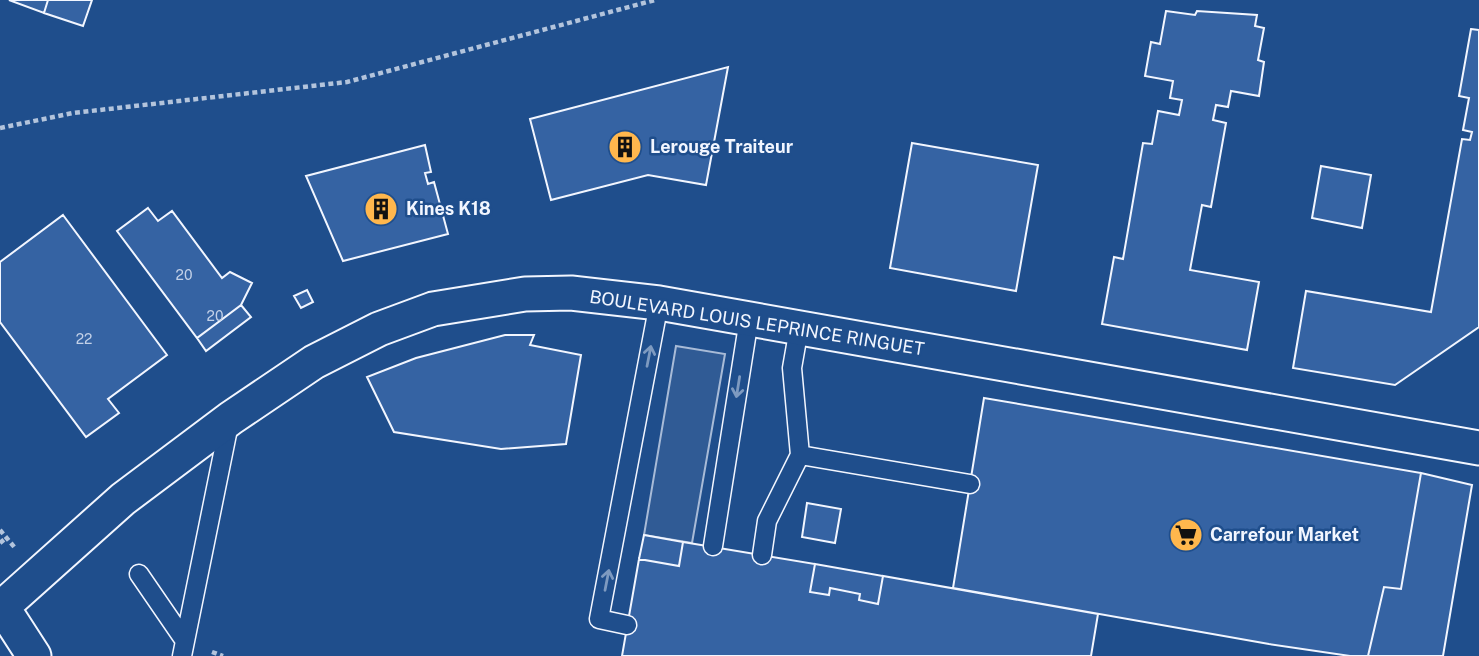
<svg xmlns="http://www.w3.org/2000/svg" width="1479" height="656" viewBox="0 0 1479 656" font-family="'Public Sans',sans-serif">
  <rect width="100%" height="100%" fill="#1f4e8c"/>
  <path fill="#305b95" stroke="#a8bbd7" stroke-width="2" d="M 676,346 L 725,354 L 692,543 L 644,535 Z"/>
  <path fill="#3563a3" stroke="#f2f6ff" stroke-width="2" d="M 9,0 L 48,0 L 44,13 Z
    M 48,0 L 92,0 L 83,26 L 44,13 Z
    M 1166,11 L 1195,15 L 1197,11 L 1257,15 L 1255,26 L 1264,28 L 1258,60 L 1264,62 L 1259,96 L 1231,91 L 1228,107 L 1216,105 L 1213,120 L 1226,123 L 1211,207 L 1202,205 L 1190,270 L 1259,282 L 1247,350 L 1102,324 L 1114,257 L 1123,259 L 1143,143 L 1152,144 L 1158,111 L 1179,115 L 1182,100 L 1170,98 L 1173,81 L 1145,76 L 1151,42 L 1160,44 Z
    M 1471,29 L 1479,30 L 1479,327 L 1395,385 L 1293,368 L 1306,291 L 1431,312 L 1462,139 L 1470,140 L 1472,132 L 1463,130 L 1469,98 L 1459,96 Z
    M 728,67 L 706,185 L 648,175 L 551,200 L 530,119 Z
    M 912,143 L 1038,165 L 1016,291 L 890,268 Z
    M 425,145 L 431,172 L 425,173 L 428,184 L 434,182 L 448,234 L 343,261 L 306,176 Z
    M 1321,166 L 1371,175 L 1362,228 L 1312,218 Z
    M 148,208 L 158,221 L 172,211 L 222,278 L 230,272 L 252,283 L 241,305 L 197,338 L 117,231 Z
    M 63,215 L 167,355 L 108,399 L 119,413 L 86,437 L 0,322 L 0,262 Z
    M 307,290 L 313,302 L 301,308 L 294,296 Z
    M 241,305 L 251,317 L 206,351 L 197,338 Z
    M 505,335 L 534,335 L 530,345 L 581,355 L 566,444 L 501,449 L 394,432 L 367,377 L 416,358 Z
    M 984,398 L 1421,473 L 1401,589 L 1384,587 L 1368,656 L 1350,656 L 1269,644 L 953,588 Z
    M 1421,473 L 1472,485 L 1443,656 L 1368,656 L 1384,587 L 1401,589 Z
    M 807,503 L 841,509 L 835,543 L 802,537 Z
    M 644,535 L 683,542 L 679,566 L 639,559 Z
    M 683,542 L 815,564 L 810,592 L 829,595 L 830,588 L 860,594 L 859,600 L 878,604 L 883,576 L 1098,614 L 1091,656 L 622,656 L 639,559 L 679,566 Z
    M 815,564 L 883,576 L 878,604 L 859,600 L 860,594 L 830,588 L 829,595 L 810,592 Z"/>
  <g fill="none" stroke-linecap="round" stroke-linejoin="round">
    <defs>
      <path id="service" d="M 800,455 L 970,484
        M 713,546 L 749,319
        M 762,555 L 767,521 L 800,455 L 792,368 L 799,328
        M 139,574 L 185,641
        M 627,625 L 599,619 L 659,303
        M 182,656 L 230,419"/>
      <path id="minor" d="M 3,608 L 34,656
        M 0,609 L 123,499 L 231,418 L 314,362 L 379,329 L 433,309 L 525,294 L 571,293 L 659,303 L 1479,448"/>
    </defs>
    <use href="#service" stroke="#f2f6ff" stroke-width="21"/>
    <use href="#minor" stroke="#f2f6ff" stroke-width="37"/>
    <path stroke="#b3c4dc" stroke-width="4.5" stroke-dasharray="5 3.5" stroke-linecap="butt" d="M 0,128 L 73,113 L 347,82 L 655,0
      M 0,530 L 15,548
      M 0,543 L 6,538
      M 212,652 L 223,656"/>
    <use href="#service" stroke="#1f4e8c" stroke-width="18"/>
    <use href="#minor" stroke="#1f4e8c" stroke-width="33"/>
  </g>
  <defs><path id="oneway-shaft" d="M-6 0H5M1.5-3L5.5 0L1.5 3" fill="none" stroke-width="1.6" stroke-linecap="round" stroke-linejoin="round" transform="scale(1.75)"/></defs>
  <g stroke="#7e9ac0">
    <use href="#oneway-shaft" transform="translate(649 356) rotate(-79)"/>
    <use href="#oneway-shaft" transform="translate(738 387) rotate(99)"/>
    <use href="#oneway-shaft" transform="translate(607 580) rotate(-79)"/>
  </g>
  <defs>
    <symbol id="building-disc" viewBox="-11 -11 22 22"><circle r="9.5" fill="#ffb74d" stroke="#1f4e8c"/><path d="M-4-6H4V6H1V3H-1V6H-4ZM-2.5-4.3h1.7v1.8h-1.7ZM.8-4.3h1.7v1.8H.8ZM-2.5-1h1.7V.8h-1.7ZM.8-1h1.7V.8H.8Z" fill="#111"/></symbol>
    <symbol id="supermarket-disc" viewBox="-11 -11 22 22"><circle r="9.5" fill="#ffb74d" stroke="#1f4e8c"/><path d="M-6-5.5h2.5l.6 2H6L4.5 2H-2.5L-4.4-4H-6ZM-1.5 3.2a1.3 1.3 0 1 0 .1 0ZM3 3.2a1.3 1.3 0 1 0 .1 0Z" fill="#111"/></symbol>
  </defs>
  <g fill-rule="evenodd">
    <use href="#building-disc" x="606" y="128" width="38" height="38"/>
    <use href="#building-disc" x="362" y="190" width="38" height="38"/>
    <use href="#supermarket-disc" x="1167" y="516" width="38" height="38"/>
  </g>
  <g text-anchor="middle" stroke-width="5" stroke-linejoin="round" paint-order="stroke">
    <g font-size="14" fill="#c3d1e8">
      <text x="184" y="280">20</text>
      <text x="215" y="321">20</text>
      <text x="84" y="344">22</text>
    </g>
    <g font-size="18" font-weight="bold" fill="#f2f6ff" stroke="#1f4e8c" text-anchor="start">
      <text x="650" y="153">Lerouge Traiteur</text>
      <text x="406" y="215">Kines K18</text>
      <text x="1210" y="541">Carrefour Market</text>
    </g>
    <g font-size="18" fill="#f2f6ff" stroke="#1f4e8c">
      <text transform="translate(757 323) rotate(9)" y="6">BOULEVARD LOUIS LEPRINCE RINGUET</text>
    </g>
  </g>
</svg>
